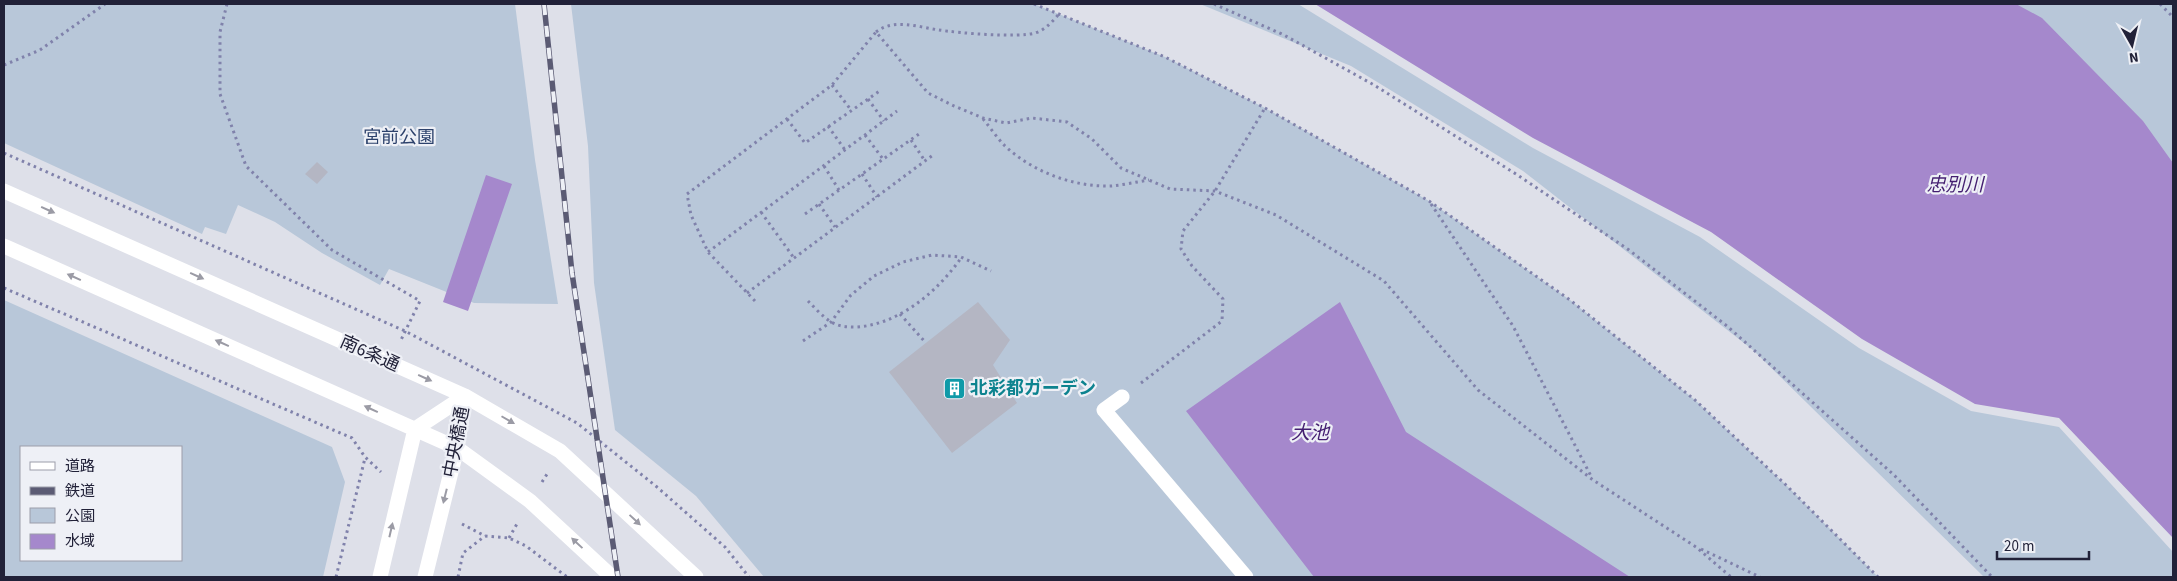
<svg xmlns="http://www.w3.org/2000/svg" width="2177" height="581" viewBox="0 0 2177 581" font-family="'Source Sans 3','Noto Sans JP',sans-serif">
  <rect width="100%" height="100%" fill="#dee0e9"/>
  <path fill="#b8c7d9" fill-rule="evenodd" d="M 4,4 L 515,4 L 535,160 L 558,304 L 474,303 L 389,269 L 380,285 L 322,253 L 275,222 L 238,205 L 226,234 L 205,227 L 202,234 L 4,143 Z
    M 571,4 L 1034,4 L 1165,57 L 1265,108 L 1429,201 L 1570,300 L 1695,400 L 1786,485 L 1878,577 L 764,577 L 696,496 L 615,430 L 594,283 L 588,146 Z
    M 1200,4 L 1298,4 L 1533,148 L 1700,237 L 1859,348 L 1971,411 L 2059,427 L 2173,552 L 2173,577 L 1984,577 L 1753,350 L 1523,171 L 1351,66 Z
    M 1989,4 L 2173,4 L 2173,176 Z
    M 4,300 L 332,447 L 345,482 L 323,577 L 4,577 ZM 181,447 L 181,560 L 21,560 L 21,447 Z"/>
  <path fill="#a588cc" d="M 1315,4 L 2016,4 L 2042,18 L 2143,121 L 2173,163 L 2173,538 L 2059,418 L 1975,404 L 1862,339 L 1711,232 L 1533,138 Z
    M 486,175 L 512,184 L 468,311 L 443,302 Z
    M 1340,302 L 1406,432 L 1630,577 L 1314,577 L 1186,411 Z"/>
  <path fill="#b4b6c3" d="M 317,162 L 328,172 L 317,184 L 305,174 Z
    M 978,302 L 1010,340 L 993,365 L 1017,403 L 952,453 L 889,372 Z"/>
  <g fill="none" stroke-linecap="round" stroke-linejoin="round">
    <path stroke="#8082ab" stroke-width="3" stroke-dasharray="2.5 4" stroke-linecap="butt" d="M 227,4 L 220,32 L 220,94 L 246,166 L 332,250 L 420,301 L 400,342
      M 1034,4 L 1165,57 L 1265,108 L 1429,201 L 1570,300 L 1695,400 L 1786,485 L 1878,577
      M 1214,4 L 1284,35 L 1374,85 L 1516,174 L 1629,250 L 1727,326 L 1894,475 L 1992,577
      M 2160,4 L 2173,17
      M 876,32 C 894,18 918,27 939,30 C 958,33 1018,38 1035,33 C 1045,30 1052,22 1059,14
      M 4,65 L 40,50 L 105,4
      M 832,85 L 851,110
      M 868,99 L 884,121
      M 787,119 L 805,143 L 881,90
      M 983,119 C 990,127 997,138 1005,146 C 1033,172 1073,187 1111,186 C 1123,185 1136,182 1149,180
      M 828,126 L 845,150
      M 865,135 L 883,159
      M 911,140 L 925,161
      M 4,153 L 405,331 L 577,423 L 657,487 L 725,547 L 749,577
      M 824,166 L 839,190
      M 862,174 L 877,197
      M 819,204 L 835,227
      M 1431,204 L 1513,326 L 1592,478
      M 761,212 L 794,258
      M 805,214 L 919,134
      M 708,252 L 897,111
      M 4,288 L 352,438 L 365,457 L 381,472
      M 747,293 L 933,155
      M 755,301 L 708,252 L 691,215 L 687,194 L 832,85 L 876,32 L 928,93 L 954,106 L 983,118 L 1006,123 L 1032,118 L 1067,122 L 1092,139 L 1121,168 L 1170,189 L 1215,191 L 1276,215 L 1384,281 L 1478,390 L 1593,480 L 1696,547 L 1731,577
      M 808,301 C 815,308 823,317 831,322 C 840,327 848,327 857,327 C 900,324 938,291 961,258
      M 900,314 L 926,343
      M 803,341 L 831,322 L 851,295 L 874,276 L 903,262 L 932,255 L 961,257 L 991,271
      M 1141,383 L 1222,321 L 1223,299 L 1192,266 L 1181,249 L 1183,231 L 1215,191 L 1265,108
      M 542,482 L 549,471
      M 462,524 L 485,536 L 509,538 L 526,546 L 567,577
      M 509,538 L 518,522
      M 1701,549 L 1760,577
      M 336,577 L 365,458
      M 458,577 L 463,553 L 485,536"/>
    <path stroke="#fff" stroke-width="15" d="M 1122,397 L 1104,410 L 1246,577"/>
    <path stroke="#fff" stroke-width="15" d="M 4,191 L 465,396 L 560,451 L 696,577
      M 4,246 L 457,448 L 530,501 L 612,577
      M 380,577 L 415,429 L 465,396
      M 425,577 L 457,448 L 465,396"/>
    <defs>
      <path id="rail" d="M 544,4 L 572,273 L 618,577"/>
    </defs>
    <use href="#rail" stroke="#5b5b74" stroke-width="5.5"/>
    <use href="#rail" stroke="#eef0f6" stroke-width="4" stroke-dasharray="11" stroke-linecap="butt"/>
  </g>
  <defs><path id="oneway-solid" d="M-6-.8H1V-3.2L6.5 0L1 3.2V.8H-6Z" transform="scale(1.25)"/></defs>
  <g fill="#9b9ba5">
    <use href="#oneway-solid" transform="translate(48 210) rotate(24)"/>
    <use href="#oneway-solid" transform="translate(197 276) rotate(24)"/>
    <use href="#oneway-solid" transform="translate(74 277) rotate(-156)"/>
    <use href="#oneway-solid" transform="translate(222 343) rotate(-156)"/>
    <use href="#oneway-solid" transform="translate(425 378) rotate(24)"/>
    <use href="#oneway-solid" transform="translate(371 409) rotate(-155)"/>
    <use href="#oneway-solid" transform="translate(508 420) rotate(30)"/>
    <use href="#oneway-solid" transform="translate(445 496) rotate(104)"/>
    <use href="#oneway-solid" transform="translate(635 520) rotate(43)"/>
    <use href="#oneway-solid" transform="translate(391 530) rotate(-77)"/>
    <use href="#oneway-solid" transform="translate(577 543) rotate(-137)"/>
  </g>
  <defs>
    <symbol id="building-square" viewBox="-11 -11 22 22"><rect x="-9" y="-9" width="18" height="18" rx="4" fill="#0f9aa8" stroke="#eef0f6"/><path d="M-4-6H4V6H1V3H-1V6H-4ZM-2.5-4.3h1.7v1.8h-1.7ZM.8-4.3h1.7v1.8H.8ZM-2.5-1h1.7V.8h-1.7ZM.8-1h1.7V.8H.8Z" fill="#fff"/></symbol>
  </defs>
  <g fill-rule="evenodd">
    <use href="#building-square" x="942" y="376" width="25" height="25"/>
  </g>
  <g text-anchor="middle" stroke-width="4.5" stroke-linejoin="round" paint-order="stroke">
    <g font-size="18" fill="#2d426c" stroke="#eef0f6">
      <text x="399" y="143">宮前公園</text>
    </g>
    <g font-size="18" fill="#212138" stroke="#eef0f6">
      <text transform="translate(370 353) rotate(24)" y="6">南6条通</text>
      <text transform="translate(456 442) rotate(-79)" y="6">中央橋通</text>
    </g>
    <g font-size="18" font-weight="bold" fill="#0d838f" stroke="#eef0f6" text-anchor="start">
      <text x="970" y="394">北彩都ガーデン</text>
    </g>
    <g font-size="19" font-style="italic" fill="#431e70" stroke="#eef0f6">
      <text x="1955" y="191">忠別川</text>
      <text x="1310" y="439">大池</text>
    </g>
  </g>
  <rect width="2177" height="581" fill="none" stroke="#212138" stroke-width="10"/>
  <rect x="20" y="446" width="162" height="115" fill="#eef0f6" stroke="#9c9daa"/>
  <rect x="30" y="462" width="25" height="8" fill="#ffffff" stroke="#9c9daa"/>
  <text x="65" y="471" font-size="15" fill="#212138">道路</text>
  <rect x="30" y="487" width="25" height="8" fill="#5b5b74" stroke="#9c9daa"/>
  <text x="65" y="496" font-size="15" fill="#212138">鉄道</text>
  <rect x="30" y="508" width="25" height="15" fill="#b8c7d9" stroke="#9c9daa"/>
  <text x="65" y="521" font-size="15" fill="#212138">公園</text>
  <rect x="30" y="534" width="25" height="15" fill="#a588cc" stroke="#9c9daa"/>
  <text x="65" y="546" font-size="15" fill="#212138">水域</text>
  <g transform="translate(2132 45) rotate(172)" stroke="#eef0f6" stroke-width="4" paint-order="stroke">
  <path d="M0-4L9 19L0 12L-9 19Z" fill="#212138"/>
  <text y="-8" font-size="14" font-weight="bold" text-anchor="middle" fill="#212138">N</text>
  </g>
  <path d="M1997 551v8h92v-8" fill="none" stroke="#212138" stroke-width="2.5"/>
  <text x="2004" y="551" font-size="15" fill="#212138" stroke="#eef0f6" stroke-width="4" paint-order="stroke">20 m</text>
</svg>
